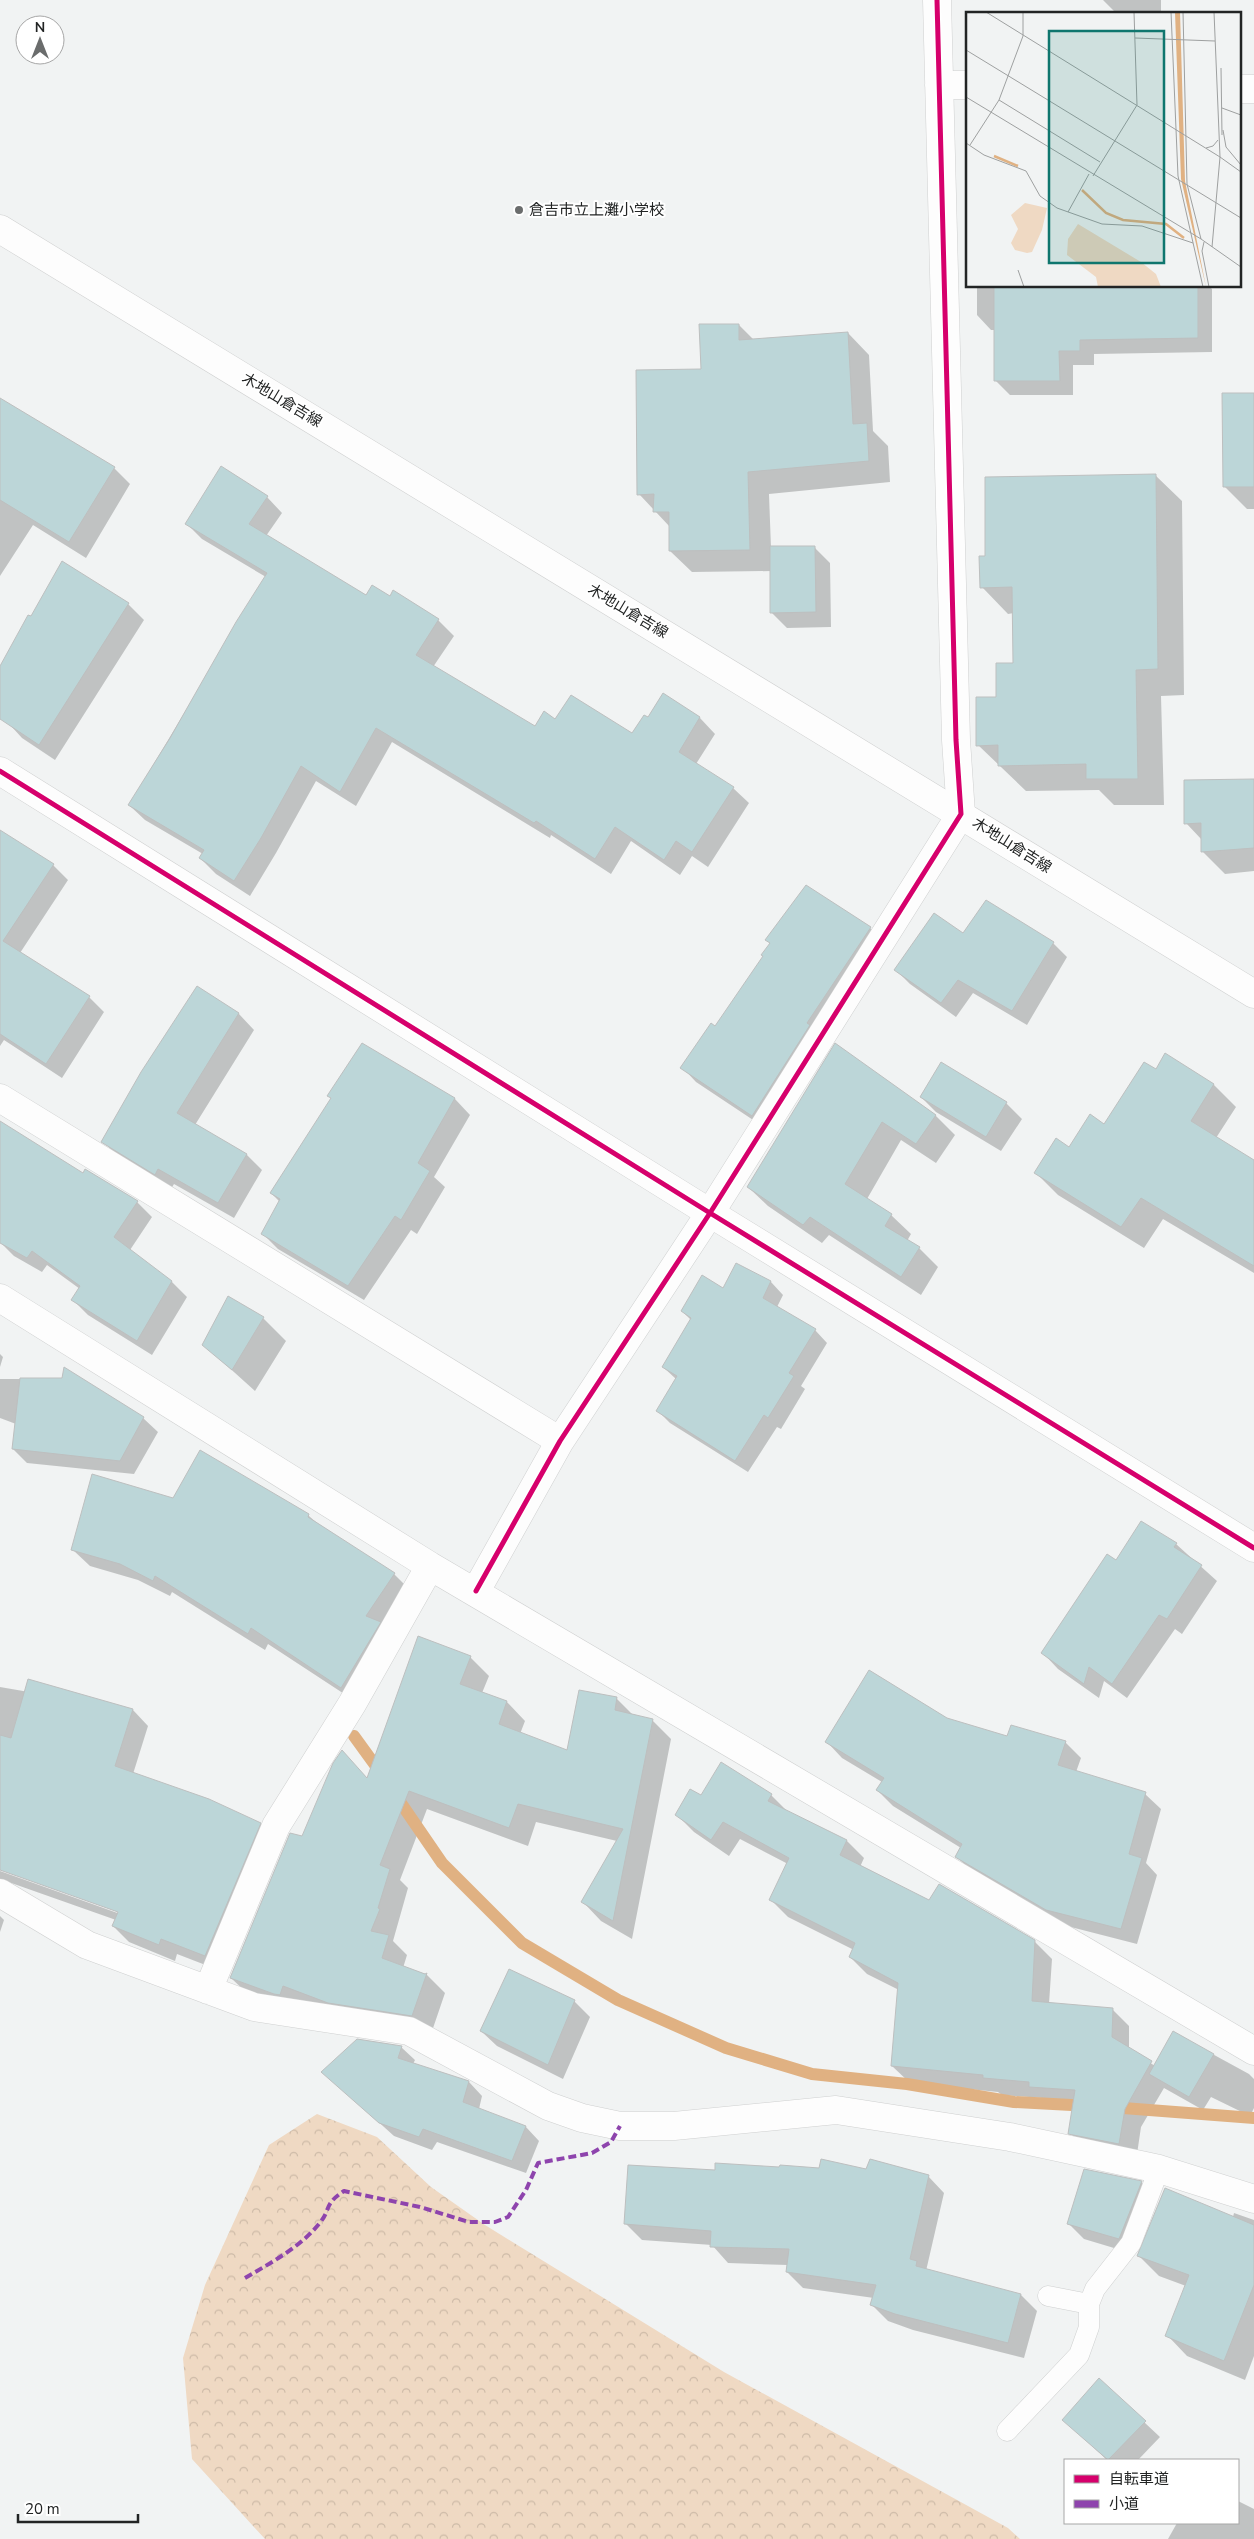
<svg xmlns="http://www.w3.org/2000/svg" width="1254" height="2539" viewBox="0 0 1254 2539" font-family="'Nunito Sans','Noto Sans JP',sans-serif">
  <defs>
    <pattern id="forest-crowns" width="20" height="18" patternUnits="userSpaceOnUse" patternTransform="scale(1.25)"><rect width="20" height="18" fill="#efd9c3"/><path d="M2 6a3 3 0 1 1 6 0M12 15a3 3 0 1 1 6 0" fill="none" stroke="#cdbaa7"/></pattern>
  </defs>
  <rect width="100%" height="100%" fill="#f1f3f3"/>
  <path fill="url(#forest-crowns)" d="M 317,2114 L 377,2137 L 431,2187 L 485,2225 L 724,2372 L 1008,2528 L 1020,2539 L 265,2539 L 192,2459 L 183,2358 L 205,2285 L 269,2145 Z"/>
  <path fill="#0003" d="M 1103,0 L 1161,0 L 1161,14 L 1117,14 Z
    M 977,286 L 1209,286 L 1212,289 L 1212,352 L 1094,354 L 1094,365 L 1073,365 L 1073,395 L 1010,395 L 995,380 L 995,330 L 991,330 L 977,315 Z
    M 739,325 L 754,340 L 848,333 L 869,355 L 873,431 L 888,446 L 890,482 L 769,494 L 771,548 L 815,548 L 830,563 L 831,627 L 787,628 L 772,613 L 772,571 L 692,572 L 670,551 L 670,527 L 639,494 L 702,370 Z
    M 1254,394 L 1254,509 L 1247,509 L 1224,486 Z
    M 0,400 L 114,468 L 130,484 L 86,558 L 33,525 L 0,576 Z
    M 1155,475 L 1182,501 L 1184,695 L 1161,696 L 1164,805 L 1114,805 L 1099,790 L 1026,791 L 978,745 L 1014,664 L 1014,613 L 1008,614 L 982,587 L 986,558 Z
    M 267,497 L 282,513 L 266,536 L 367,596 L 390,598 L 438,620 L 454,636 L 433,667 L 535,727 L 555,721 L 632,735 L 648,719 L 663,695 L 700,718 L 715,734 L 696,764 L 733,788 L 749,803 L 708,867 L 692,856 L 680,875 L 631,841 L 611,874 L 551,835 L 550,838 L 392,742 L 356,806 L 316,781 L 276,853 L 250,896 L 216,874 L 200,858 L 203,854 L 145,820 L 129,805 L 266,577 L 202,539 L 187,524 Z
    M 128,604 L 144,620 L 55,760 L 22,738 L 0,714 L 0,669 Z
    M 1254,780 L 1254,871 L 1225,874 L 1202,851 L 1202,840 L 1186,823 Z
    M 0,831 L 53,865 L 68,880 L 20,953 L 89,997 L 104,1012 L 62,1078 L 4,1040 L 0,1046 Z
    M 870,928 L 885,942 L 768,1130 L 696,1082 L 682,1067 Z
    M 964,935 L 1053,943 L 1067,957 L 1027,1025 L 973,993 L 956,1017 L 910,984 L 896,970 Z
    M 197,988 L 239,1014 L 254,1030 L 195,1125 L 247,1155 L 262,1170 L 234,1218 L 174,1184 L 171,1189 L 118,1157 L 103,1141 Z
    M 362,1045 L 455,1099 L 470,1115 L 434,1177 L 445,1187 L 417,1234 L 411,1230 L 364,1300 L 278,1249 L 263,1234 L 280,1202 L 271,1193 L 332,1098 Z
    M 836,1045 L 936,1116 L 955,1135 L 936,1163 L 901,1140 L 867,1199 L 891,1215 L 911,1234 L 907,1241 L 919,1248 L 938,1267 L 921,1295 L 829,1235 L 822,1243 L 768,1206 L 748,1187 Z
    M 1166,1055 L 1214,1085 L 1236,1107 L 1216,1138 L 1254,1161 L 1254,1273 L 1163,1219 L 1144,1248 L 1058,1195 L 1036,1173 L 1104,1125 L 1156,1071 Z
    M 941,1064 L 1006,1103 L 1022,1119 L 1001,1151 L 936,1112 L 921,1097 Z
    M 0,1127 L 83,1175 L 137,1202 L 152,1217 L 130,1250 L 172,1282 L 187,1297 L 152,1355 L 88,1315 L 73,1300 L 80,1289 L 47,1265 L 42,1272 L 14,1256 L 0,1242 Z
    M 737,1265 L 771,1282 L 783,1295 L 777,1307 L 815,1330 L 827,1343 L 801,1386 L 805,1389 L 781,1429 L 777,1427 L 748,1472 L 670,1423 L 658,1411 L 676,1379 L 663,1367 L 691,1320 L 682,1311 L 724,1290 Z
    M 229,1297 L 263,1318 L 286,1341 L 255,1391 L 204,1345 Z
    M 0,1354 L 3,1357 L 0,1367 Z
    M 0,1379 L 63,1379 L 143,1418 L 158,1432 L 134,1474 L 27,1463 L 13,1449 L 16,1424 L 0,1418 Z
    M 200,1452 L 309,1516 L 318,1524 L 394,1574 L 411,1591 L 358,1703 L 268,1644 L 265,1650 L 172,1592 L 170,1596 L 138,1580 L 90,1566 L 73,1550 L 173,1499 Z
    M 1176,1544 L 1217,1581 L 1182,1634 L 1175,1629 L 1127,1698 L 1104,1681 L 1099,1698 L 1058,1669 L 1043,1653 L 1116,1562 Z
    M 470,1657 L 489,1676 L 482,1693 L 507,1702 L 525,1721 L 520,1734 L 568,1751 L 616,1698 L 634,1716 L 652,1720 L 671,1739 L 632,1939 L 601,1921 L 583,1902 L 617,1841 L 536,1822 L 528,1846 L 427,1809 L 400,1880 L 408,1888 L 393,1941 L 407,1955 L 403,1968 L 426,1974 L 445,1993 L 431,2034 L 250,1996 L 231,1978 L 302,1838 L 368,1779 Z
    M 0,1687 L 133,1710 L 148,1726 L 133,1774 L 260,1824 L 276,1840 L 221,1971 L 177,1954 L 175,1961 L 129,1942 L 113,1926 L 116,1920 L 0,1879 L 0,1871 L 123,1915 L 124,1913 L 0,1869 Z
    M 946,1719 L 1008,1738 L 1065,1742 L 1081,1758 L 1076,1772 L 1145,1794 L 1161,1809 L 1146,1863 L 1157,1875 L 1137,1944 L 1063,1925 L 972,1872 L 956,1856 L 961,1848 L 893,1806 L 877,1790 L 882,1782 L 842,1758 L 827,1742 Z
    M 771,1795 L 788,1812 L 847,1841 L 864,1858 L 860,1867 L 930,1901 L 1034,1941 L 1052,1959 L 1049,2004 L 1112,2009 L 1129,2026 L 1129,2049 L 1155,2066 L 1174,2033 L 1249,2074 L 1254,2079 L 1254,2108 L 1250,2116 L 1211,2097 L 1203,2110 L 1164,2088 L 1141,2127 L 1136,2161 L 1087,2150 L 1070,2133 L 1074,2105 L 1048,2104 L 1042,2098 L 1002,2095 L 998,2092 L 910,2083 L 892,2066 L 899,1990 L 867,1974 L 850,1957 L 854,1950 L 788,1917 L 771,1900 L 788,1864 L 740,1839 L 729,1856 L 694,1832 L 677,1815 L 702,1797 Z
    M 0,1916 L 4,1920 L 0,1932 Z
    M 574,2001 L 590,2017 L 563,2079 L 497,2046 L 481,2031 Z
    M 401,2047 L 415,2060 L 413,2064 L 469,2082 L 482,2096 L 479,2109 L 526,2127 L 539,2141 L 526,2173 L 437,2142 L 432,2150 L 394,2136 L 323,2072 Z
    M 867,2171 L 928,2176 L 944,2193 L 926,2271 L 1021,2295 L 1037,2311 L 1024,2358 L 913,2330 L 888,2321 L 872,2305 L 874,2298 L 803,2288 L 787,2272 L 788,2265 L 728,2263 L 712,2245 L 642,2240 L 626,2224 L 716,2172 Z
    M 1141,2182 L 1156,2198 L 1134,2254 L 1084,2239 L 1069,2224 Z
    M 1234,2213 L 1254,2220 L 1254,2356 L 1245,2380 L 1187,2356 L 1167,2335 L 1186,2286 L 1159,2276 L 1139,2256 L 1233,2217 Z
    M 1099,2380 L 1160,2437 L 1138,2460 L 1107,2460 L 1064,2420 Z
    M 1238,2501 L 1254,2509 L 1254,2539 L 1168,2539 L 1177,2523 L 1238,2523 Z"/>
  <g fill="none" stroke-linecap="round" stroke-linejoin="round">
    <path stroke="#e0b182" stroke-width="12" d="M 354,1736 L 383,1776
      M 394,1793 L 442,1863 L 522,1943 L 618,2000 L 726,2048 L 812,2074 L 907,2084 L 1014,2102 L 1090,2106
      M 1110,2107 L 1254,2118"/>
  </g>
  <path fill="#bcd6d8" stroke="#bdbfbf" d="M 994,286 L 1198,286 L 1198,338 L 1080,340 L 1080,351 L 1059,351 L 1060,381 L 994,381 Z
    M 699,324 L 739,324 L 739,340 L 848,332 L 853,424 L 867,423 L 869,461 L 748,472 L 750,550 L 669,551 L 669,512 L 653,512 L 654,494 L 637,495 L 636,370 L 701,369 Z
    M 1222,393 L 1254,393 L 1254,487 L 1223,487 Z
    M 0,398 L 115,467 L 69,542 L 0,500 Z
    M 221,466 L 268,496 L 249,524 L 366,595 L 372,585 L 390,596 L 393,590 L 439,619 L 416,655 L 535,726 L 544,711 L 555,719 L 571,695 L 632,733 L 644,715 L 648,717 L 663,693 L 700,717 L 679,752 L 734,787 L 692,852 L 676,841 L 664,860 L 615,827 L 595,859 L 536,821 L 534,823 L 376,728 L 340,792 L 301,766 L 261,838 L 234,881 L 199,858 L 204,850 L 128,805 L 170,738 L 236,622 L 267,573 L 185,524 Z
    M 1156,474 L 1158,669 L 1136,670 L 1138,779 L 1086,779 L 1086,764 L 998,766 L 998,745 L 976,746 L 976,697 L 996,697 L 996,663 L 1013,663 L 1012,587 L 980,588 L 979,556 L 985,556 L 985,477 Z
    M 770,546 L 815,546 L 816,612 L 770,613 Z
    M 62,561 L 129,603 L 39,745 L 0,719 L 0,666 L 28,615 L 31,616 Z
    M 1254,779 L 1254,848 L 1201,852 L 1201,823 L 1184,824 L 1184,780 Z
    M 0,830 L 54,864 L 3,941 L 90,996 L 46,1064 L 0,1034 Z
    M 806,885 L 871,927 L 807,1023 L 810,1025 L 752,1116 L 680,1068 L 711,1023 L 715,1026 L 763,956 L 761,955 L 770,943 L 765,940 Z
    M 986,900 L 1054,942 L 1012,1011 L 958,980 L 941,1003 L 894,970 L 934,913 L 963,933 Z
    M 197,986 L 239,1013 L 177,1113 L 247,1154 L 218,1203 L 158,1169 L 155,1175 L 101,1142 L 141,1072 Z
    M 362,1043 L 455,1098 L 418,1163 L 430,1171 L 401,1220 L 395,1216 L 348,1286 L 261,1234 L 280,1199 L 270,1193 L 331,1098 L 327,1096 Z
    M 835,1043 L 936,1115 L 916,1144 L 882,1122 L 845,1184 L 892,1214 L 885,1226 L 920,1247 L 901,1277 L 810,1217 L 803,1225 L 747,1187 Z
    M 1165,1053 L 1214,1084 L 1191,1121 L 1254,1160 L 1254,1266 L 1141,1198 L 1121,1227 L 1034,1173 L 1056,1138 L 1069,1147 L 1090,1114 L 1104,1124 L 1144,1062 L 1156,1069 Z
    M 941,1062 L 1007,1102 L 986,1137 L 920,1097 Z
    M 0,1121 L 83,1173 L 85,1169 L 138,1201 L 114,1237 L 172,1281 L 137,1341 L 71,1300 L 80,1286 L 32,1251 L 27,1258 L 0,1243 Z
    M 736,1263 L 771,1281 L 763,1298 L 816,1329 L 789,1373 L 794,1376 L 768,1418 L 764,1415 L 735,1461 L 656,1411 L 677,1376 L 662,1367 L 691,1318 L 681,1311 L 702,1275 L 723,1288 Z
    M 228,1296 L 264,1317 L 232,1370 L 202,1345 Z
    M 64,1367 L 144,1417 L 120,1461 L 12,1449 L 20,1378 L 62,1378 Z
    M 200,1450 L 309,1514 L 308,1517 L 395,1573 L 366,1616 L 381,1622 L 341,1688 L 251,1628 L 248,1634 L 155,1576 L 153,1581 L 120,1564 L 71,1550 L 92,1474 L 173,1498 Z
    M 1141,1521 L 1177,1543 L 1174,1547 L 1202,1565 L 1167,1619 L 1159,1615 L 1112,1684 L 1089,1667 L 1084,1684 L 1041,1653 L 1107,1554 L 1116,1560 Z
    M 418,1636 L 471,1656 L 460,1684 L 507,1701 L 499,1724 L 567,1750 L 579,1690 L 617,1697 L 615,1710 L 653,1719 L 613,1921 L 581,1902 L 623,1829 L 518,1804 L 509,1828 L 409,1791 L 380,1865 L 390,1869 L 378,1908 L 380,1909 L 371,1931 L 389,1935 L 382,1958 L 425,1974 L 427,1973 L 412,2016 L 328,2003 L 283,1986 L 280,1995 L 274,1994 L 230,1978 L 290,1833 L 302,1836 L 333,1763 L 342,1750 L 367,1778 Z
    M 869,1670 L 947,1718 L 1007,1736 L 1011,1725 L 1066,1741 L 1058,1765 L 1146,1792 L 1129,1854 L 1142,1858 L 1121,1929 L 1046,1910 L 955,1857 L 962,1844 L 876,1790 L 884,1778 L 825,1742 Z
    M 28,1679 L 133,1709 L 115,1766 L 209,1799 L 261,1823 L 205,1956 L 161,1939 L 159,1945 L 112,1926 L 118,1912 L 0,1870 L 0,1735 L 11,1738 Z
    M 721,1762 L 772,1794 L 768,1801 L 847,1840 L 840,1855 L 929,1900 L 939,1884 L 1035,1940 L 1032,2001 L 1113,2008 L 1112,2037 L 1152,2061 L 1125,2109 L 1119,2144 L 1068,2134 L 1075,2090 L 1029,2087 L 1029,2082 L 983,2078 L 983,2075 L 891,2066 L 898,1983 L 849,1957 L 855,1943 L 769,1900 L 789,1858 L 723,1822 L 711,1840 L 675,1815 L 690,1789 L 701,1795 Z
    M 509,1969 L 575,2000 L 548,2065 L 480,2031 Z
    M 1173,2031 L 1214,2054 L 1189,2097 L 1149,2074 Z
    M 357,2039 L 402,2046 L 398,2058 L 469,2081 L 463,2102 L 526,2126 L 512,2161 L 423,2129 L 419,2137 L 379,2123 L 321,2072 Z
    M 821,2159 L 866,2169 L 870,2159 L 929,2175 L 910,2259 L 917,2261 L 916,2266 L 1021,2294 L 1008,2343 L 895,2314 L 870,2305 L 876,2285 L 786,2272 L 789,2249 L 710,2247 L 711,2231 L 624,2224 L 628,2165 L 715,2170 L 715,2163 L 779,2167 L 780,2165 L 819,2168 Z
    M 1084,2169 L 1142,2181 L 1119,2239 L 1067,2224 Z
    M 1165,2188 L 1254,2225 L 1254,2285 L 1224,2361 L 1165,2336 L 1189,2275 L 1137,2256 Z
    M 1099,2378 L 1146,2421 L 1108,2460 L 1062,2420 Z"/>
  <g fill="none" stroke-linecap="round" stroke-linejoin="round">
    <defs>
      <path id="lane" d="M 1048,2296 L 1089,2304
        M 1007,2431 L 1079,2355 L 1089,2327 L 1089,2304 L 1095,2289 L 1131,2243 L 1159,2169"/>
      <path id="street" d="M 939,85 L 968,85
        M 1240,89 L 1254,89
        M 0,771 L 710,1213 L 1254,1548
        M 0,1098 L 560,1441
        M 0,1298 L 430,1566 L 1254,2051
        M 476,1591 L 560,1441 L 710,1213 L 961,814 L 956,740 L 937,0
        M 0,1893 L 87,1945 L 254,2007 L 409,2031 L 548,2106 L 582,2118 L 620,2126 L 674,2126 L 836,2110 L 1010,2137 L 1159,2169 L 1254,2199
        M 208,1990 L 276,1826 L 352,1704 L 430,1566"/>
      <path id="secondary" d="M 0,229 L 1254,994"/>
    </defs>
    <use href="#lane" stroke="#cfd0d0" stroke-width="21"/>
    <use href="#street" stroke="#cfd0d0" stroke-width="29"/>
    <use href="#secondary" stroke="#cfd0d0" stroke-width="29"/>
    <use href="#lane" stroke="#fdfdfd" stroke-width="20"/>
    <use href="#street" stroke="#fdfdfd" stroke-width="28"/>
    <use href="#secondary" stroke="#fdfdfd" stroke-width="28"/>
    <path stroke="#8e44ad" stroke-width="4" stroke-dasharray="8 4" stroke-linecap="butt" d="M 245,2278 C 272,2262 299,2248 319,2224 C 332,2208 323,2205 344,2191 L 420,2207 L 469,2222 L 495,2222 L 508,2217 L 526,2190 L 538,2163 L 592,2153 L 611,2142 L 620,2126"/>
    <defs>
      <path id="cycleway" d="M 0,771 L 710,1213 L 1254,1548
        M 476,1591 L 560,1441 L 710,1213 L 961,814 L 956,740 L 937,0"/>
    </defs>
    <use href="#cycleway" stroke="#fff" stroke-width="8"/>
    <use href="#cycleway" stroke="#d6006c" stroke-width="5"/>
  </g>
  <circle fill="#6a6c6c" stroke="#fff" stroke-width="2" cx="519" cy="210" r="5"/>
  <g text-anchor="middle" stroke-width="4" stroke-linejoin="round" paint-order="stroke">
    <g font-size="15" fill="#222424" stroke="#fff" text-anchor="start">
      <text x="529" y="215">倉吉市立上灘小学校</text>
    </g>
    <g font-size="15" fill="#222424" stroke="#fff">
      <text transform="translate(282 400) rotate(31)" y="5">木地山倉吉線</text>
      <text transform="translate(628 611) rotate(31)" y="5">木地山倉吉線</text>
      <text transform="translate(1012 845) rotate(32)" y="5">木地山倉吉線</text>
    </g>
  </g>
  <g transform="translate(966 12)">
    <rect width="275" height="275" fill="#f1f3f3"/>
    <path d="M 59,191 L 81,196 L 76,218 L 66,240 L 61,241 L 49,238 L 45,231 L 52,217 L 45,203 ZM 112,212 L 175,250 L 190,262 L 195,275 L 132,275 L 130,265 L 101,243 L 102,227 Z" fill="#efd9c3"/>
    <path d="M 209,0 L 214,0 L 219,169 L 240,275 L 215,167 Z" fill="#e0b182"/>
    <path fill="none" stroke="#e0b182" stroke-width="2.5" d="M 28,144 L 52,154M 116,178 L 140,201 L 157,208 L 200,212 L 218,226"/>
    <path fill="none" stroke="#9ea0a0" stroke-width="1" d="M 20,0 L 254,145M 205,0 L 212,164 L 237,275M 217,0 L 221,172 L 235,227M 248,0 L 254,145 L 275,160M 169,26 L 249,29M 0,38 L 275,206M 255,56 L 256,123M 0,85 L 235,227 L 275,255M 33,88 L 134,150M 256,96 L 275,103M 257,118 L 260,135 L 275,153M 0,131 L 18,143 L 60,159 L 74,184 L 91,196 L 136,212 L 176,214 L 227,231M 4,133 L 33,88 L 57,24 L 57,0M 240,136 L 247,134 L 252,128M 127,164 L 171,93 L 168,0M 102,200 L 123,162M 238,230 L 236,239 L 243,275M 246,235 L 254,145M 52,258 L 58,275"/>
    <path fill="#0f766e" fill-opacity="0.15" stroke="#0f766e" stroke-width="2.5" d="M 83,19 L 198,19 L 198,251 L 83,251 Z"/>
    <rect width="275" height="275" fill="none" stroke="#222424" stroke-width="2.5"/>
  </g>
  <rect x="1064" y="2459" width="175" height="65" fill="#ffffff" stroke="#a7a7a7"/>
  <rect x="1074" y="2475" width="25" height="8" fill="#d6006c" stroke="#a7a7a7"/>
  <text x="1109" y="2484" font-size="15" fill="#222424">自転車道</text>
  <rect x="1074" y="2500" width="25" height="8" fill="#8e44ad" stroke="#a7a7a7"/>
  <text x="1109" y="2509" font-size="15" fill="#222424">小道</text>
  <g transform="translate(40 40)"><circle r="24" fill="#ffffff" stroke="#a7a7a7"/>
  <path d="M0-4L9 19L0 12L-9 19Z" fill="#6a6c6c"/>
  <text y="-8" font-size="14" font-weight="bold" text-anchor="middle" fill="#222424">N</text>
  </g>
  <path d="M18 2514v8h120v-8" fill="none" stroke="#222424" stroke-width="2.5"/>
  <text x="25" y="2514" font-size="15" fill="#222424" stroke="#ffffff" stroke-width="4" paint-order="stroke">20 m</text>
</svg>
